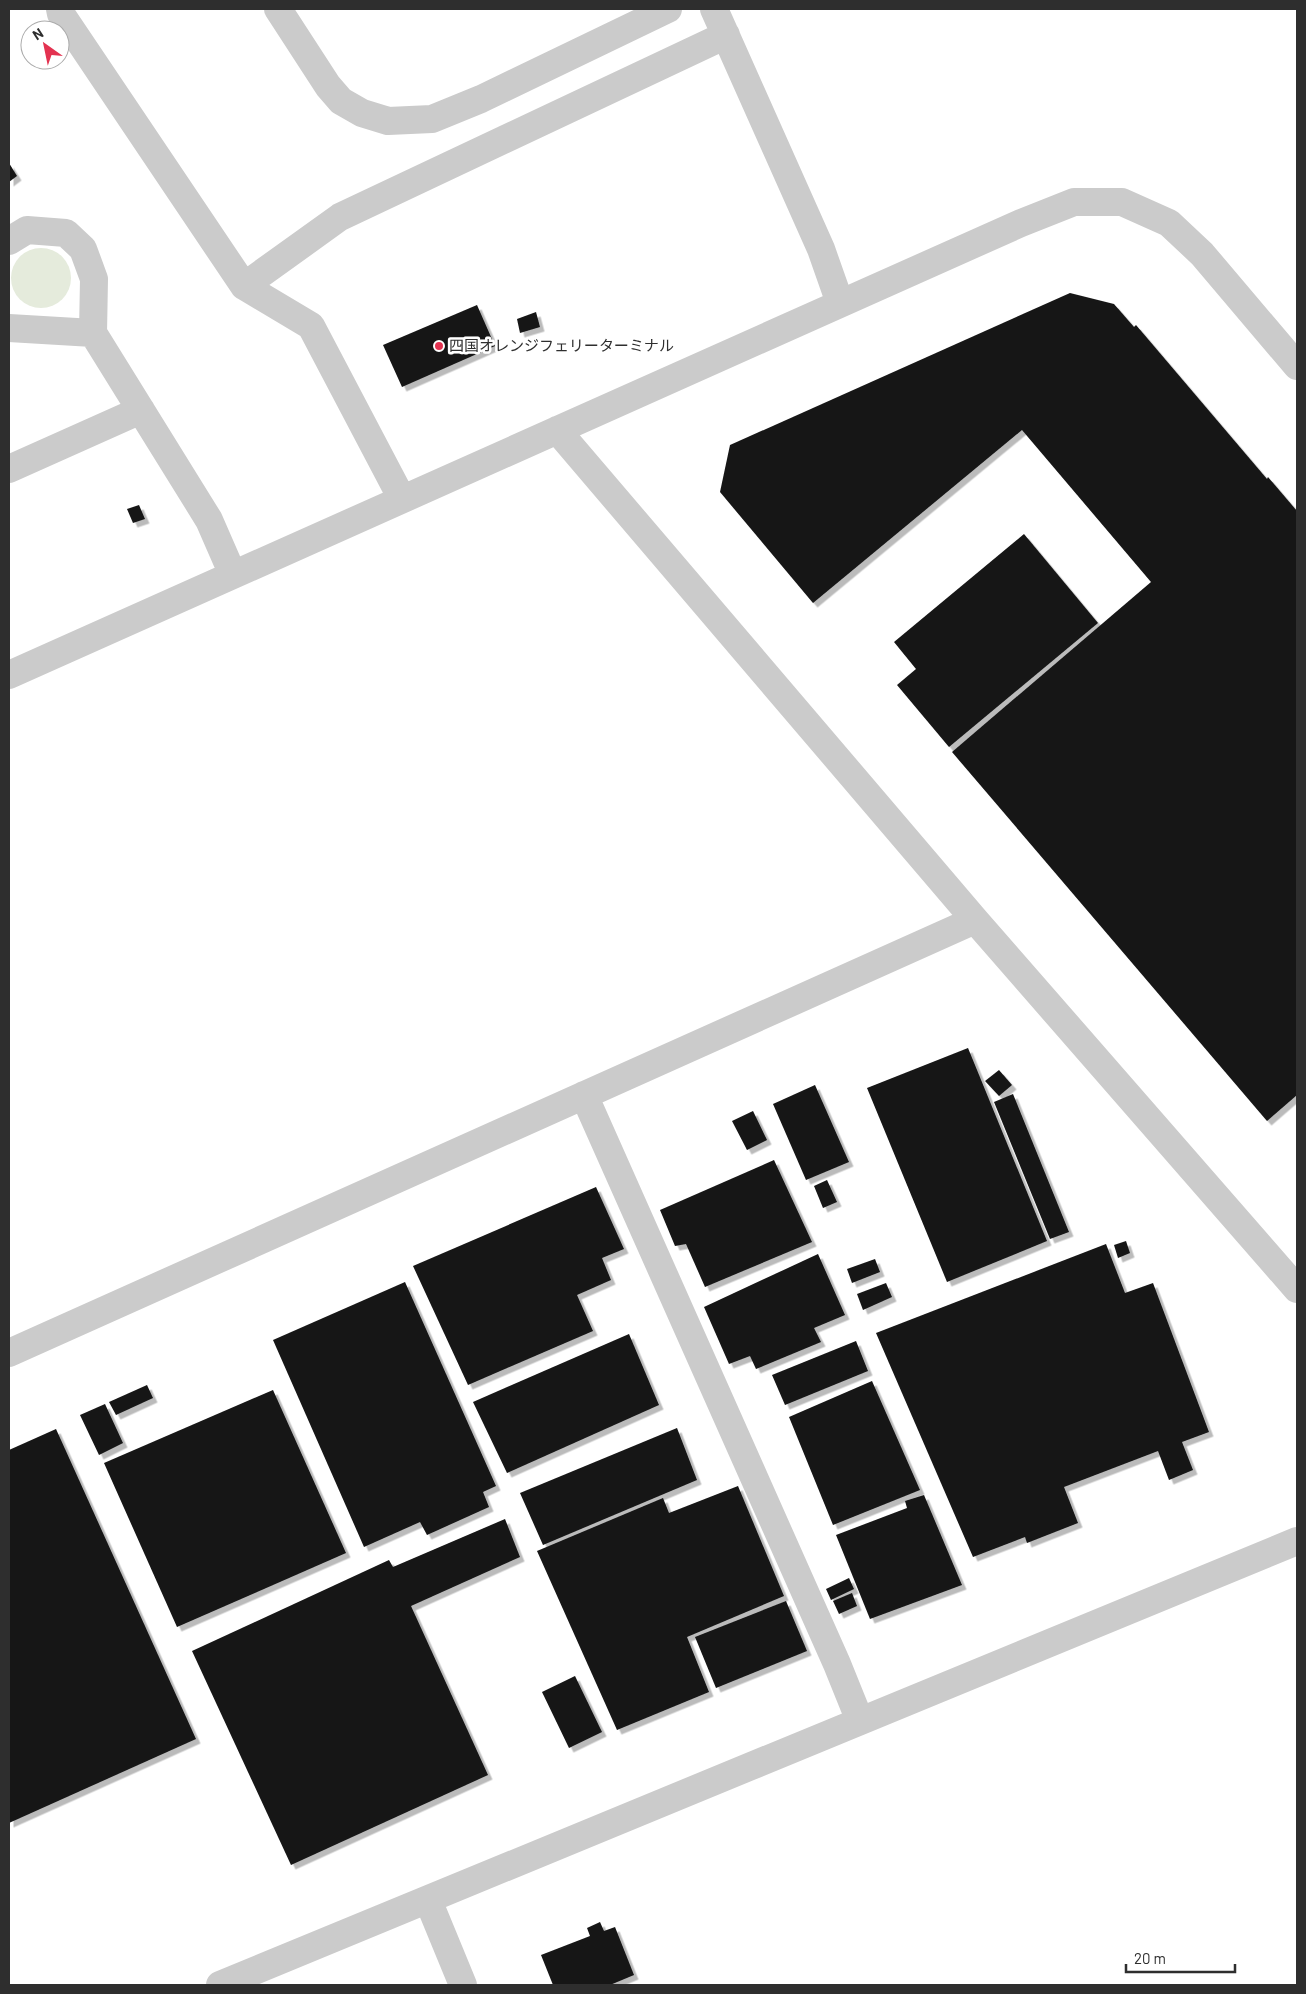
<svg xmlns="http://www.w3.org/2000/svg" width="1306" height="1994" viewBox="0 0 1306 1994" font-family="Barlow,'Noto Sans JP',sans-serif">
  <defs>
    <filter id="shadow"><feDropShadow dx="4.5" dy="4.5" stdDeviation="0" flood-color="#0004"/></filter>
  </defs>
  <rect width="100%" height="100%" fill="#fff"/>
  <path fill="#e5ebdc" d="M11 278a30 30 0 1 1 60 0a30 30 0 1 1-60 0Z"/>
  <path fill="#151515" filter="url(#shadow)" d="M 9,163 L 17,176 L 9,182 Z
    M 1070,293 L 1114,304 L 1134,327 L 1136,325 L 1267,479 L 1268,477 L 1297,511 L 1297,1095 L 1267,1121 L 952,752 L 1151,582 L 1022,430 L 813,603 L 720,492 L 730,445 Z
    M 477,305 L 495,346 L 402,387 L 383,345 Z
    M 536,312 L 540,327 L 520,333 L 517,319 Z
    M 139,505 L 145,519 L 133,523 L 127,509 Z
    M 1024,534 L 1098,623 L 949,747 L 897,685 L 916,669 L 894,642 Z
    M 968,1048 L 1047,1241 L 947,1282 L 867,1088 Z
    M 999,1070 L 1012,1085 L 999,1096 L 985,1081 Z
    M 815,1085 L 849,1162 L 806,1180 L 773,1104 Z
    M 1013,1094 L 1069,1232 L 1050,1239 L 994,1102 Z
    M 753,1111 L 767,1140 L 747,1150 L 732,1121 Z
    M 774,1160 L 812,1242 L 705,1287 L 686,1244 L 675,1246 L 660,1210 Z
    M 827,1180 L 837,1202 L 823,1208 L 814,1186 Z
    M 596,1187 L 624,1249 L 602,1258 L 611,1280 L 577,1295 L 593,1331 L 468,1385 L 413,1266 Z
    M 1126,1241 L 1130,1253 L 1118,1258 L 1114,1245 Z
    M 1106,1244 L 1125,1293 L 1153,1283 L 1209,1432 L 1182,1442 L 1193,1470 L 1169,1480 L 1158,1451 L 1064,1487 L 1078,1523 L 1027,1543 L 1025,1537 L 973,1557 L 876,1333 Z
    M 818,1254 L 845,1315 L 814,1328 L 821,1342 L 756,1369 L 750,1356 L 729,1364 L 704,1307 Z
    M 875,1259 L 880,1272 L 852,1283 L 847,1269 Z
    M 405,1282 L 496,1486 L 483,1492 L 489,1507 L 427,1535 L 420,1522 L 364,1547 L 273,1340 Z
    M 886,1283 L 892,1297 L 863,1310 L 857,1294 Z
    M 629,1334 L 659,1405 L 507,1473 L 473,1402 Z
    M 856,1341 L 868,1371 L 785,1405 L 772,1375 Z
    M 872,1381 L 920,1490 L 833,1525 L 789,1417 Z
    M 147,1385 L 153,1398 L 116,1415 L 109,1402 Z
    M 273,1390 L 346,1553 L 177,1627 L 104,1463 Z
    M 105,1404 L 123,1443 L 99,1455 L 80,1415 Z
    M 677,1428 L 697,1480 L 543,1545 L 520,1493 Z
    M 56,1429 L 196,1739 L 9,1823 L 9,1450 Z
    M 738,1486 L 784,1596 L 687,1637 L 709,1692 L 617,1730 L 537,1551 L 663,1498 L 669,1513 Z
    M 924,1495 L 962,1585 L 870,1619 L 836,1535 L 907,1508 L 905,1501 Z
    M 505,1519 L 520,1557 L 411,1606 L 488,1775 L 291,1865 L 192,1651 L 389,1560 L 393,1567 Z
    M 849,1578 L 854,1589 L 831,1600 L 826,1589 Z
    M 852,1593 L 857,1606 L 839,1614 L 833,1601 Z
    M 786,1601 L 807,1651 L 716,1688 L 695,1637 Z
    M 575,1676 L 602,1732 L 569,1748 L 542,1692 Z
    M 600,1922 L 604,1931 L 615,1927 L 634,1975 L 610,1985 L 553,1985 L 541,1955 L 590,1936 L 587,1928 Z"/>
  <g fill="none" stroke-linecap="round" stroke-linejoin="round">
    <path stroke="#cbcbcb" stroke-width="28" d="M 60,9 L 61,14 L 244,286 L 311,326 L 402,499
      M 278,9 L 328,86 L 341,101 L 362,113 L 388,121 L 432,119 L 481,99 L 668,9
      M 714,9 L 821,249 L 840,303
      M 9,241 L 27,230 L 66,233 L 83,249 L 94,279 L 93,333
      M 244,286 L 340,217 L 726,35
      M 9,328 L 93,333 L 209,520 L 233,575
      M 557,430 L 975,920 L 1297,1289
      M 9,469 L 141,410
      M 9,675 L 1021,223 L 1074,202 L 1122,202 L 1169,223 L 1202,254 L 1297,366
      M 584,1095 L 837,1664 L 860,1721
      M 9,1353 L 975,920
      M 428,1900 L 463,1985
      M 220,1985 L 1297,1541"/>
  </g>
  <circle fill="#e33250" stroke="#fff" stroke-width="2" cx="439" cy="346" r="5"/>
  <g text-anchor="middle" stroke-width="5" stroke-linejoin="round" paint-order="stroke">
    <g font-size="15" fill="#2e2e2e" stroke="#fff" text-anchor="start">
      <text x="449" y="351">四国オレンジフェリーターミナル</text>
    </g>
  </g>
  <rect width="1306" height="1994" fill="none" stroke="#2e2e2e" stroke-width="20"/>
  <g transform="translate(45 45) rotate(327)"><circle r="24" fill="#ffffff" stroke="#ababab"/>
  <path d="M0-4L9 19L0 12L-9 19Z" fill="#e33250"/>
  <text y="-8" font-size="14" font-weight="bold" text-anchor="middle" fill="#2e2e2e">N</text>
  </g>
  <path d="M1126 1964v8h109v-8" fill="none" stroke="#2e2e2e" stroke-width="2.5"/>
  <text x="1134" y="1964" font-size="15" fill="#2e2e2e" stroke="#ffffff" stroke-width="4" paint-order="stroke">20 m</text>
</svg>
